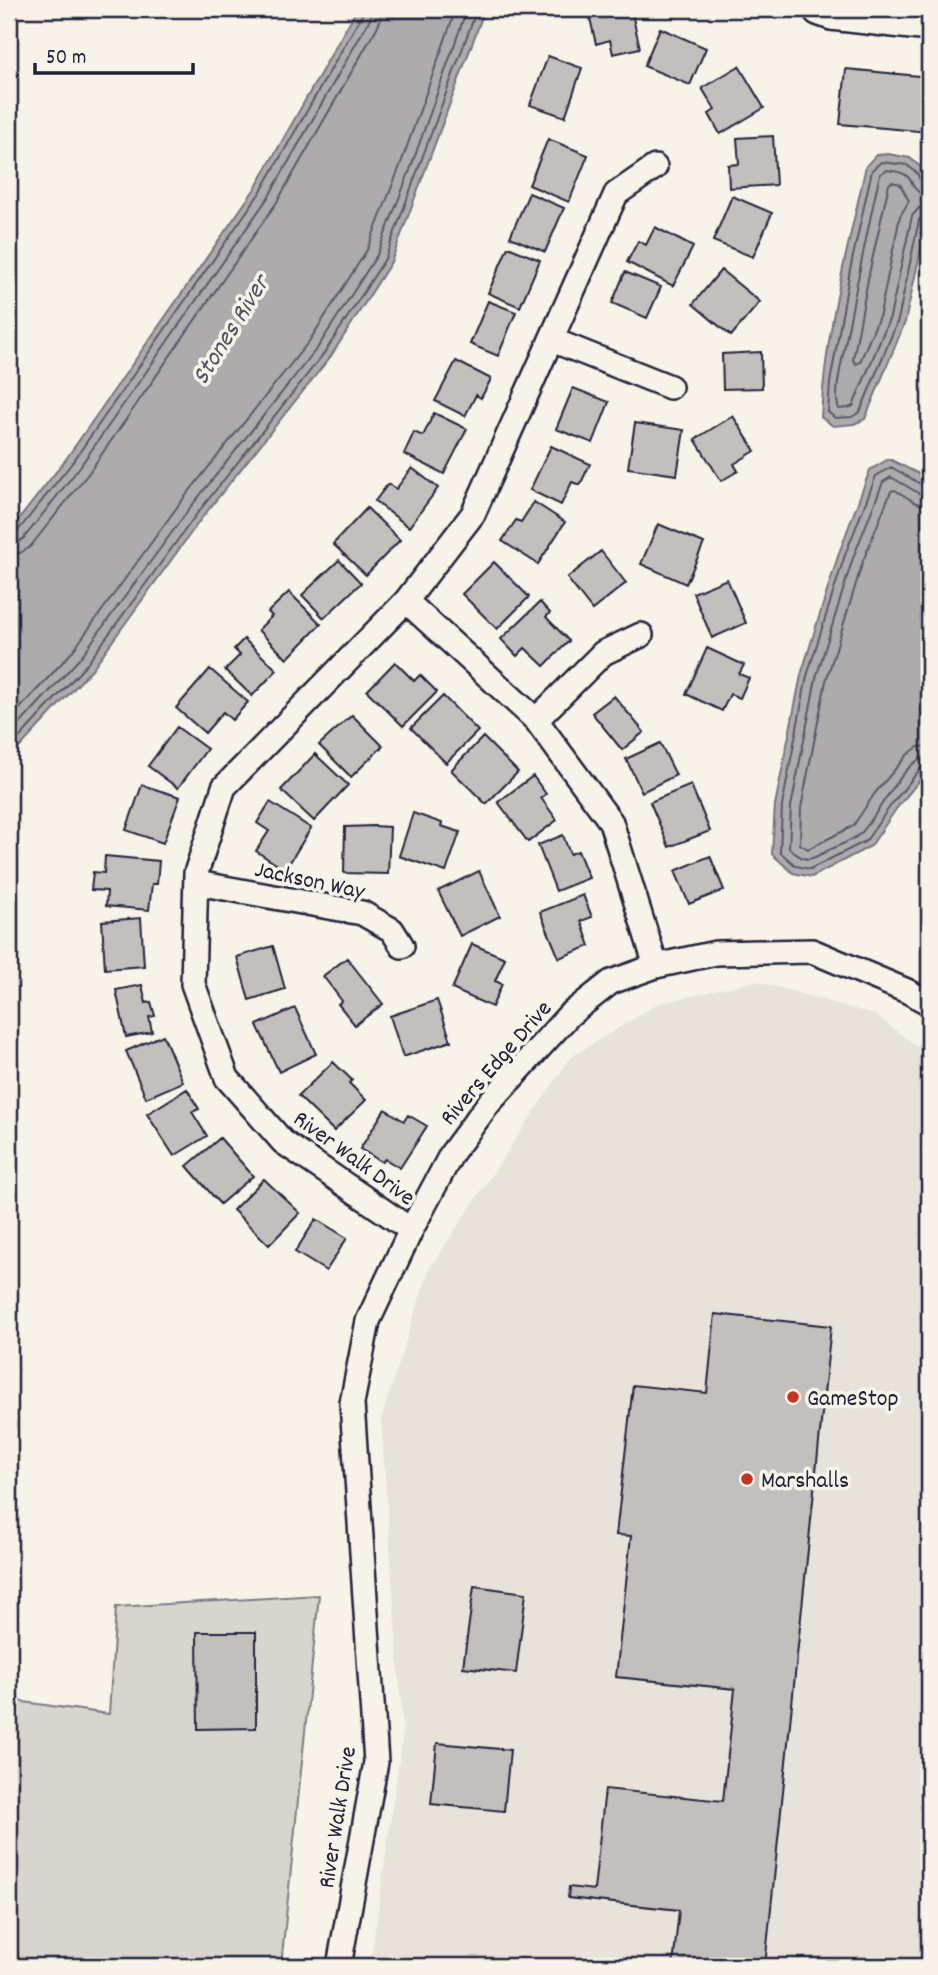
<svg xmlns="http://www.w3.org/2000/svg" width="938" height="1975" viewBox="0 0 938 1975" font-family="Dekko,sans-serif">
  <rect width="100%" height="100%" fill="#f7f3e8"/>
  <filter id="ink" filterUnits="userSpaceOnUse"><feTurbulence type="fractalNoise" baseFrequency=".0143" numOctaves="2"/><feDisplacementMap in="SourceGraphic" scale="14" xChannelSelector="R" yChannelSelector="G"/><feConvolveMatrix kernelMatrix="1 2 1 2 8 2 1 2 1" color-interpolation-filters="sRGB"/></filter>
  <g filter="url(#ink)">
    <path fill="#e7e3db" d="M 756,981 L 876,1015 L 929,1056 L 929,1966 L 370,1966 L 403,1732 L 381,1419 L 429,1269 L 570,1058 L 657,1004 Z"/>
    <path fill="#d8d5cf" stroke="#7d7c85" stroke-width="2" d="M 319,1595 L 281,1966 L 9,1966 L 9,1700 L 109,1714 L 116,1607 Z"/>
    <path fill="#aeabad" stroke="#76747f" stroke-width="2" d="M 357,9 L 485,9 L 391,262 L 331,356 L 201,519 L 92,669 L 9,759 L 9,532 L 66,459 L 256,187 Z
      M 888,154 L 910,158 L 923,169 L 929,191 L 925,231 L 905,322 L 865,419 L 854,424 L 833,426 L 821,417 C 825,332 848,248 866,166 L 876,155 Z
      M 889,459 L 925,477 L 929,484 L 929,769 L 896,809 L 871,846 L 812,877 L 793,873 L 772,854 L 775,805 L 801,675 L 839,553 L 870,470 Z"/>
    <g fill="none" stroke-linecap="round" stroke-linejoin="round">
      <path stroke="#5a5969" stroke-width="2" d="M 892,182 L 900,184 L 909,201 L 900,216 L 880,314 L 860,362 L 856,364 L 853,360 L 869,274 L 889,184 Z
        M 929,186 L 922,184 L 917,173 L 907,165 L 881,162 L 872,170 L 850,270 L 830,383 L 828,412 L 835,418 L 852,417 L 860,412 L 898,320 L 919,220 L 923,216 L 929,215
        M 929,195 C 909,193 916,180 904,174 C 899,171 892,171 887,170 L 880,174 C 867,231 856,288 845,345 C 842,362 833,394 839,409 L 849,408 L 853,406 L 890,317 L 912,216 L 919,208 L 929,206
        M 929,486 L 924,486 L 891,467 L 876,476 L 845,555 L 807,676 L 782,806 L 780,852 L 796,866 L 810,869 L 866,841 L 891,805 L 921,768 L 929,765
        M 929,495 L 920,494 L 891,477 L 883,482 L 853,558 L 816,678 L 791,807 L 789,848 C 805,863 808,861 827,851 C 837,846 853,841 861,833 C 878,816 904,758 929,756
        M 929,506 L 916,503 L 895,490 L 891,491 L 863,561 L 826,681 L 801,808 L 800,844 L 808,849 L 853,826 L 875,793 L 907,755 L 918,747 L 929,746
        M 9,535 L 17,532 L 72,463 L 261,191 L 362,15 L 363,9
        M 9,544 L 17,543 L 24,538 L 79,468 L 269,196 L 370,19 L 372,9
        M 9,555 L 20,553 L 30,547 L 88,474 L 277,202 L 379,24 L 382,9
        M 9,720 L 72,652 L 180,503 L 310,340 L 367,250 L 400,166 L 456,9
        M 9,736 L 80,658 L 189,509 L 318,347 L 377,255 L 410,170 L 467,9
        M 9,749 L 87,664 L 196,515 L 325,352 L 385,259 L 477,9"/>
    </g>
    <path fill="#c2bfbd" stroke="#22223b" stroke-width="2" d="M 611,9 L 631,9 L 640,48 L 613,54 L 610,40 L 596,44 L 589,14 Z
      M 660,28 L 706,48 L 690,85 L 644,66 Z
      M 548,56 L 582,68 L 565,117 L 530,105 Z
      M 739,66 L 764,108 L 720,134 L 709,114 L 715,110 L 702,88 Z
      M 846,69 L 929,77 L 929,132 L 840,124 Z
      M 773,136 L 776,185 L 729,188 L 728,165 L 739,164 L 737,138 Z
      M 548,139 L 588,155 L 569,202 L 529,185 Z
      M 529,193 L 564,208 L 545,252 L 510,237 Z
      M 732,196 L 772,213 L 753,257 L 713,241 Z
      M 655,227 L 693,247 L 673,286 L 627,262 L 638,241 L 646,245 Z
      M 508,247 L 540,260 L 520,307 L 488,293 Z
      M 721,270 L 760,302 L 731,336 L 693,304 Z
      M 625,272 L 661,287 L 647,318 L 612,303 Z
      M 488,301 L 516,312 L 498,356 L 470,344 Z
      M 761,352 L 762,388 L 723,389 L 722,354 Z
      M 456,361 L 491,379 L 481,398 L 476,395 L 465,416 L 435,401 Z
      M 573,388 L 609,402 L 593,443 L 556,429 Z
      M 434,413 L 467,429 L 444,474 L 404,454 L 414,432 L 423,436 Z
      M 733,416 L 755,451 L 734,464 L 738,471 L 721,481 L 695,439 Z
      M 635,423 L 684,430 L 677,475 L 628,468 Z
      M 551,446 L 590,464 L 580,485 L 572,482 L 561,505 L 530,490 Z
      M 412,468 L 438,488 L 409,527 L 375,501 L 388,484 L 396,489 Z
      M 534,502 L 565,522 L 538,564 L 502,541 L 516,520 L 521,522 Z
      M 367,508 L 400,540 L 366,575 L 333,544 Z
      M 658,524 L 704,543 L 686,584 L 641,564 Z
      M 601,551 L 626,583 L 592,610 L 567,578 Z
      M 339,560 L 361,583 L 324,618 L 302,595 Z
      M 494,562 L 529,597 L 497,629 L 462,594 Z
      M 727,579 L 746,623 L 712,638 L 693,593 Z
      M 289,592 L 321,624 L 287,659 L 258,630 L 272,616 L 268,612 Z
      M 540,602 L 550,613 L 546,617 L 569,641 L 544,666 L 525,648 L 517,656 L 501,639 Z
      M 244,639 L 277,670 L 252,696 L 225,670 L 240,655 L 234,649 Z
      M 707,648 L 744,665 L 739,674 L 749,678 L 740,698 L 730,694 L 722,711 L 686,694 Z
      M 395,662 L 414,681 L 420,675 L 437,692 L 403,726 L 367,691 Z
      M 210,669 L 248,702 L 232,720 L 223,712 L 205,733 L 176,708 Z
      M 443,696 L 478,731 L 446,763 L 411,728 Z
      M 614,696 L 644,732 L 622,750 L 592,713 Z
      M 352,715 L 383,746 L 351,777 L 319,745 Z
      M 177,727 L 207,749 L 178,788 L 148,766 Z
      M 483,737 L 518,772 L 486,804 L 451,770 Z
      M 660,743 L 676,775 L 642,792 L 626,759 Z
      M 315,754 L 348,785 L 314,821 L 281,790 Z
      M 533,776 L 546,794 L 541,798 L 557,820 L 528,842 L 498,802 Z
      M 142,785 L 180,797 L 163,843 L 126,830 Z
      M 691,785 L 710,831 L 669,847 L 650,802 Z
      M 270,802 L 311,828 L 285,870 L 256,851 L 269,831 L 257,823 Z
      M 413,813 L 442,823 L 441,826 L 460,832 L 446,872 L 399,856 Z
      M 373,826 L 390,827 L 388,874 L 344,873 L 345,827 Z
      M 563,835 L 570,854 L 578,851 L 589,878 L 556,891 L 538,845 Z
      M 105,856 L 159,861 L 157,884 L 152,884 L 149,910 L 106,906 L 107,891 L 91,890 L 93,872 L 104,873 Z
      M 710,856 L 724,890 L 689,904 L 675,871 Z
      M 479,871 L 500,916 L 460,936 L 438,891 Z
      M 583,895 L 592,917 L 581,921 L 590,946 L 559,958 L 540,912 Z
      M 141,918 L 144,966 L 105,969 L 102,921 Z
      M 472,944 L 505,958 L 495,981 L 502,984 L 492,1007 L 452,989 Z
      M 273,946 L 285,989 L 249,1000 L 237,957 Z
      M 347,958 L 383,1004 L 355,1025 L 338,1004 L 342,1001 L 323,976 Z
      M 142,985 L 146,1003 L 151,1002 L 155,1016 L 149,1017 L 152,1032 L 126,1037 L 116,990 Z
      M 437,1000 L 451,1041 L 403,1057 L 390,1016 Z
      M 295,1008 L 316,1054 L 279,1072 L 257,1025 Z
      M 163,1035 L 183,1082 L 146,1098 L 126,1051 Z
      M 333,1062 L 352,1080 L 349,1083 L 366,1100 L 334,1131 L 298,1096 Z
      M 187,1089 L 199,1109 L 192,1112 L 207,1136 L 174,1156 L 147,1114 Z
      M 385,1109 L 404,1121 L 408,1115 L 427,1126 L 400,1168 L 385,1159 L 382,1162 L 360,1149 Z
      M 220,1138 L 253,1176 L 220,1204 L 187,1166 Z
      M 264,1179 L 300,1213 L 269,1245 L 233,1210 Z
      M 316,1219 L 347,1238 L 326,1271 L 295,1252 Z
      M 715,1314 L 831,1326 L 765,1966 L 673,1966 L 679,1910 L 568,1898 L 569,1887 L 594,1890 L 605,1789 L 723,1801 L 735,1689 L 616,1677 L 631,1536 L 616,1535 L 633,1385 L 707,1393 Z
      M 474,1586 L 526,1593 L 516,1673 L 463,1667 Z
      M 197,1632 L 256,1632 L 256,1728 L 198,1729 Z
      M 437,1743 L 510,1750 L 504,1811 L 431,1804 Z"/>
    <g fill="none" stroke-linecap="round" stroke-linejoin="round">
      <defs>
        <path id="minor" d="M 814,9 L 817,13 L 831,18 L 929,29
          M 552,340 L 670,387
          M 406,601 L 536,720 L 611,822 L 656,966
          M 536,720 L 603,653 L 641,635
          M 197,883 L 362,913 L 392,930 L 402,946
          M 411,1230 L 283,1142 L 227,1078 L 193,984 L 196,873 L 224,787 L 406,601 L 473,514 L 616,194 L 655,167
          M 339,1966 L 376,1762 L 352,1403 L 368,1321 L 411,1230 L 452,1153 L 489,1103 L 569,1015 L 611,982 L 656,966 L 716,953 L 812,951 L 907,991 L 929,1003"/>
      </defs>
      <use href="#minor" stroke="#22223b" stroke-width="28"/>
      <use href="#minor" stroke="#f7f3e8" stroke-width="23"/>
    </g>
  </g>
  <g fill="#c8321e" stroke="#f7f3e8" stroke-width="2.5">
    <circle cx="793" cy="1397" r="7"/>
    <circle cx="747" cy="1479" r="7"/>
  </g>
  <g text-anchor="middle" stroke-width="7" stroke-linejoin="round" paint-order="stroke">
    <g font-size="24" fill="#22223b" stroke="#f7f3e8">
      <text transform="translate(310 879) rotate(12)" y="8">Jackson Way</text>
      <text transform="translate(495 1062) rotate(-49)" y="8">Rivers Edge Drive</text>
      <text transform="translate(355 1157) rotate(36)" y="8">River Walk Drive</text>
      <text transform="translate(336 1817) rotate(-81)" y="8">River Walk Drive</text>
    </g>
    <g font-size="24" fill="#22223b" stroke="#f7f3e8" text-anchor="start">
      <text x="807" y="1405">GameStop</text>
      <text x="761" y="1487">Marshalls</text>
    </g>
    <g font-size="26" font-style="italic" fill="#535263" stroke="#f7f3e8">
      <text transform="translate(229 329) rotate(-58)" y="9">Stones River</text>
    </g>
  </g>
  <rect width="938" height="1975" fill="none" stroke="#f7f3e8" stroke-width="35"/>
  <rect x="18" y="18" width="903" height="1940" fill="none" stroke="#22223b" stroke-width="2.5" filter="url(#ink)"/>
  <path d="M35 63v10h158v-10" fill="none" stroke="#22223b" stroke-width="3.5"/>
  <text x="46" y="63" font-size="21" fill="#22223b" stroke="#f7f3e8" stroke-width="5" paint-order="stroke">50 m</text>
</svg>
